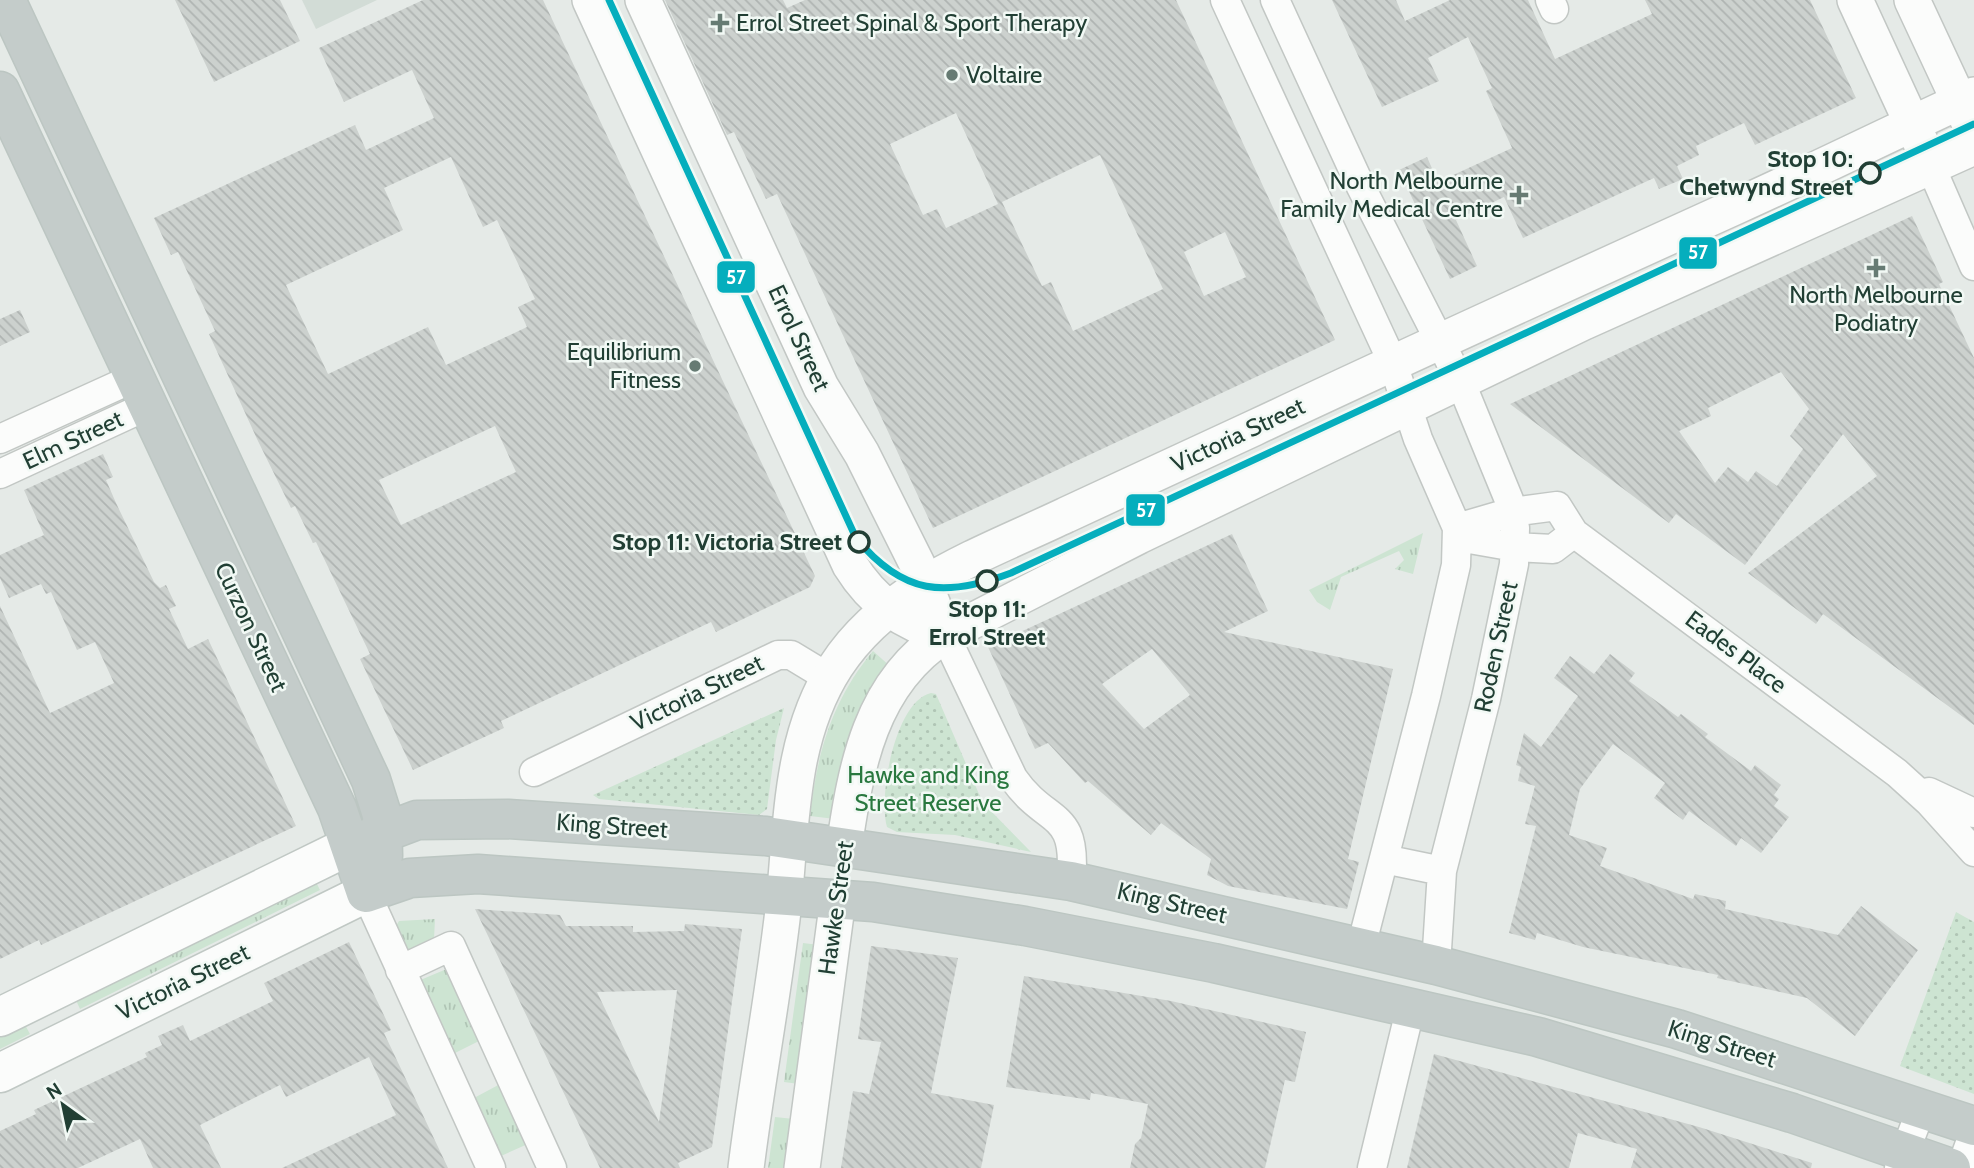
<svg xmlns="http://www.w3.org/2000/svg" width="1974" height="1168" viewBox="0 0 1974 1168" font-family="Cabin,sans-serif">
  <defs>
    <pattern id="grass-tufts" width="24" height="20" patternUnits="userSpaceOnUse" patternTransform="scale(1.75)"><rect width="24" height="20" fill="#cde4d2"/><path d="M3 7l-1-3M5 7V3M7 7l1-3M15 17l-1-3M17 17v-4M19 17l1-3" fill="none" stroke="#b0c5b5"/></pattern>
    <pattern id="park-dots" width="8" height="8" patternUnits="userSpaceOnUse" patternTransform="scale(1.75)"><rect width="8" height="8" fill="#cde4d2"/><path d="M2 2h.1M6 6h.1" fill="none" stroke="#b0c5b5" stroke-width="1.8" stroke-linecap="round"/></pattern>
    <pattern id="building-back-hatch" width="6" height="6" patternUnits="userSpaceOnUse" patternTransform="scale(1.75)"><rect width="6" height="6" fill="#ccd1ce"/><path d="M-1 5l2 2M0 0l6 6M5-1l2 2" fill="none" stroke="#afb4b2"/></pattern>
  </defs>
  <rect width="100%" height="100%" fill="#e5eae7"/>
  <path fill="#d2dcd6" d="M 302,0 L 377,0 L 316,29 Z"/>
  <path fill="url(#grass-tufts)" d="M 1423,533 L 1413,574 L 1395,569 L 1404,560 L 1399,551 L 1341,577 L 1330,610 L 1317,602 L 1309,590 Z
    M 873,651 L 891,667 L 835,819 L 810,816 C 817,753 832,700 873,651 Z
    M 314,878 L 320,890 L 80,1009 L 75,998 Z
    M 435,919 L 434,939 L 407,951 L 396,926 L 399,921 Z
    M 803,943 L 819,945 L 799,1084 L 784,1082 Z
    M 449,968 L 483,1039 L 455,1053 L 418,981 Z
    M 24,1023 L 30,1034 L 0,1049 L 0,1035 Z
    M 502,1083 L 530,1143 L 501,1156 L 474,1098 Z
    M 775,1117 L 794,1119 L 787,1168 L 768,1168 Z"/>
  <path fill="url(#park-dots)" d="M 931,693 L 936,694 L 979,794 L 988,808 L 1031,852 L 955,835 L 897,832 L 887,827 C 878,797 895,701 931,693 Z
    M 784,708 L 776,740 L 767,809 L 759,815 L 599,799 L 593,795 Z
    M 1956,912 L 1974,922 L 1974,1094 L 1900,1066 Z"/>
  <path fill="url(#building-back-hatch)" fill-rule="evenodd" d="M 175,0 L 280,0 L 300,41 L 214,82 Z
    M 423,0 L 543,0 L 815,576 L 810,587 L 716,632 L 711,622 L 501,721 L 504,728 L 413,770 L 360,659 L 370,654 L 316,542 L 313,543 L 295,506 L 291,508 L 257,439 L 209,334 L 215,331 L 178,252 L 171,255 L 154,218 L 355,125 L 366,150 L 434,118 L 412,70 L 344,102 L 319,48 ZM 451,157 L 483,227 L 497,220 L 535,299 L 518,307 L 527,327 L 446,365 L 428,327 L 328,374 L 286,285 L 403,230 L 384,188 ZM 495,426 L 516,472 L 401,525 L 379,480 Z
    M 665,0 L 783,0 L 787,8 L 805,0 L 1176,0 L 1335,340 L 933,528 L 777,194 L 766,199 L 734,132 L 727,135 ZM 956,113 L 998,204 L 946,228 L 937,209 L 923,215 L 890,144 ZM 1100,155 L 1163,289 L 1073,331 L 1051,282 L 1042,286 L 1002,202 ZM 1225,232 L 1246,277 L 1204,296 L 1184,252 Z
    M 1332,0 L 1396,0 L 1405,21 L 1450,0 L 1528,0 L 1555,59 L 1652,14 L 1645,0 L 1810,0 L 1856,98 L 1755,145 L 1744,123 L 1696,146 L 1699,155 L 1677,166 L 1683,179 L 1659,189 L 1654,178 L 1523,238 L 1504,197 L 1456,220 L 1477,266 L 1450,279 L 1399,170 L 1427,157 L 1438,182 L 1512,148 L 1486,91 L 1492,88 L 1468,37 L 1428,58 L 1439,81 L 1382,107 Z
    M 1912,216 L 1943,282 L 1939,284 L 1974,358 L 1974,725 L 1823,614 L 1816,624 L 1748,573 L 1877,476 L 1843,434 L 1745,565 L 1676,514 L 1669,523 L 1510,404 ZM 1781,372 L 1809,409 L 1790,436 L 1803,449 L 1777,486 L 1756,471 L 1748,482 L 1728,467 L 1715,483 L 1679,431 L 1711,416 L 1708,408 Z
    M 20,310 L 30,332 L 0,346 L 0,319 Z
    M 103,454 L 113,477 L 106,480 L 116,503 L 154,582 L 160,588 L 166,585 L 176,606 L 169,609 L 188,649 L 208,639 L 296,826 L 41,945 L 39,940 L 0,959 L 0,606 L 50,713 L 114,683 L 95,642 L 77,650 L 51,592 L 46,594 L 41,584 L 9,598 L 0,578 L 0,555 L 44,535 L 24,490 Z
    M 1232,534 L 1268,611 L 1224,632 L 1393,669 L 1348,859 L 1359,862 L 1347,909 L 1228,886 L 1207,875 L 1211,859 L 1161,823 L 1151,835 L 1088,781 L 1085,783 L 1048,743 L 1035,749 L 988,647 ZM 1152,649 L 1190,695 L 1144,729 L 1102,684 Z
    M 1610,654 L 1635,673 L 1629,681 L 1678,717 L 1681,714 L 1708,734 L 1705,737 L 1751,771 L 1755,765 L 1781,785 L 1774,795 L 1779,799 L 1774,806 L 1789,817 L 1761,853 L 1741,838 L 1736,846 L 1689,811 L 1683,820 L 1654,798 L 1665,783 L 1613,744 L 1580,789 L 1569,835 L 1607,848 L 1600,866 L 1693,899 L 1695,894 L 1726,901 L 1725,909 L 1838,935 L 1861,906 L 1918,950 L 1855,1036 L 1807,998 L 1717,978 L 1718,975 L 1583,947 L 1537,933 L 1535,940 L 1509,933 L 1536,826 L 1525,824 L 1535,786 L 1518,781 L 1521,767 L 1516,765 L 1524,733 L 1541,747 L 1578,696 L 1554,678 L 1570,656 L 1594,674 Z
    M 475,909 L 560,915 L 566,926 L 633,926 L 633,932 L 684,931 L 685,924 L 742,929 L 712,1147 L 678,1163 L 680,1168 L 600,1168 ZM 677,990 L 659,1122 L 597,992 Z
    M 349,942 L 391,1030 L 384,1033 L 448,1168 L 282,1168 L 396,1115 L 369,1057 L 286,1097 L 280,1085 L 200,1125 L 221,1168 L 153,1168 L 140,1139 L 78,1168 L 0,1168 L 0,1131 L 36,1114 L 34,1110 L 147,1057 L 145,1053 L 162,1045 L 158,1036 L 183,1025 L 190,1041 L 273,1001 L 264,983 Z
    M 871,946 L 958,958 L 931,1093 L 994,1105 L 981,1168 L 841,1168 L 853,1091 L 869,1094 L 881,1042 L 858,1039 Z
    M 1024,976 L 1171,1001 L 1306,1032 L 1295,1082 L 1285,1080 L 1265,1168 L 1130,1168 L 1135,1144 L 1141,1138 L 1148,1104 L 1091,1093 L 1090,1100 L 1006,1087 Z
    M 1434,1054 L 1699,1127 L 1812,1163 L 1811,1168 L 1631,1168 L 1637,1149 L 1578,1133 L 1569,1168 L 1407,1168 Z"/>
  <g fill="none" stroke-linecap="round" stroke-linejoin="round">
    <defs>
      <path id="minor" d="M 1225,0 L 1392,361 L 1418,439 L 1457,528 L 1456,565 L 1426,696 L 1361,947
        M 1275,0 L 1361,187 L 1461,383 L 1509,500 L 1515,528 L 1514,564 L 1486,699 L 1442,871 L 1436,965
        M 1550,0 L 1554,9
        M 1931,167 L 1974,266
        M 0,439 L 134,378
        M 0,474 L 147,406
        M 1457,528 L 1512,512 L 1557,506 L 1574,533 L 1897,773 L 1929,802 L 1974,852
        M 1458,537 L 1515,547 L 1553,549 L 1574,533
        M 945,635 L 1013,778 C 1047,827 1078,808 1071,881
        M 534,772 L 778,655 L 791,655 L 829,678
        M 1929,792 L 1974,813
        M 1384,859 L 1442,871
        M 366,893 L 491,1168
        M 400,970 L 451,946 L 552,1168
        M 1372,1168 L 1411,1006
        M 1899,1168 L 1922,1107
        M 1961,1168 L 1974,1132"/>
      <path id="tertiary" d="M 590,0 L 850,565 C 873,602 903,623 945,635
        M 643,0 L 821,387 L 862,454 L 917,564 L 933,605
        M 1855,0 L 1921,143
        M 1912,0 L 1968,120
        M 844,847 C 856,767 870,683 945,635 L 1139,536 L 1584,322 L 1974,147
        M 746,1168 C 756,1087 771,1008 781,927 C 793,838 785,745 836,666 C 888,586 984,554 1066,515 C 1129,486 1192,457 1254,428 C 1415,352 1576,279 1737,206 C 1817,170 1895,131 1974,95
        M 802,1168 L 838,899"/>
      <path id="secondary" d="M 0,1017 L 351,845
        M 0,1073 L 366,893"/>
      <path id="trunk" d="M 6,0 L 371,780 L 382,815 L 383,856
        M 0,91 L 337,808 L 366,893 L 410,878 L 478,874 L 873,902 L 1025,926 L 1214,963 L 1538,1037 L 1792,1113 L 1951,1168
        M 351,845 L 417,820 L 508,819 L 766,836 L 1071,881 L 1436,965 L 1677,1029 L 1974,1126"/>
    </defs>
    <use href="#minor" stroke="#c2c7c4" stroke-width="31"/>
    <use href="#tertiary" stroke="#c2c7c4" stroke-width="38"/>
    <use href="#secondary" stroke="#c0c8c4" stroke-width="41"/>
    <use href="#trunk" stroke="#bcc6c2" stroke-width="41"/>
    <use href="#minor" stroke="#fbfcfb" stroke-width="28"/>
    <use href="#tertiary" stroke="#fbfcfb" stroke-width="35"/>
    <use href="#secondary" stroke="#fbfcfb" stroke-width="38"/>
    <use href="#trunk" stroke="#c4ccca" stroke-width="38"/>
    <defs>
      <path id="tram-1" d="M 609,0 L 856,538 C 903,595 945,598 1011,573 L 1974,124"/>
    </defs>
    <use href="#tram-1" stroke="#f2f9f5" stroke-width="12"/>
    <use href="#tram-1" stroke="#05aebd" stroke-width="7"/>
  </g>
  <g fill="#667b73" stroke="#f2f9f5" stroke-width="2.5">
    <path d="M716.5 12.5h7v7h7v7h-7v7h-7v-7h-7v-7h7z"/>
    <circle cx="952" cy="75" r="7"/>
    <path d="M1515.5 184.5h7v7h7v7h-7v7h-7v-7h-7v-7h7z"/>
    <path d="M1872.5 257.5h7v7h7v7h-7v7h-7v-7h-7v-7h7z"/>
    <circle cx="695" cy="366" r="7"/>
  </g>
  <g fill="#f2f9f5" stroke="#213f34" stroke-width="3.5">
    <circle cx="1870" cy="173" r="10"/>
    <circle cx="859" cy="542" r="10"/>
    <circle cx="987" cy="581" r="10"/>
  </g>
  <g text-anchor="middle" stroke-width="5" stroke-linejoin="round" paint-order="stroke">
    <g font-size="24" fill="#213f34" stroke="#f2f9f5" text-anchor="start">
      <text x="736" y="31">Errol Street Spinal &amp; Sport Therapy</text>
      <text x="966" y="83">Voltaire</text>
      <text x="1503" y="189" text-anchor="end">North Melbourne<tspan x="1503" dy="28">Family Medical Centre</tspan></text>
      <text x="1876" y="303" text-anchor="middle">North Melbourne<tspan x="1876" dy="28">Podiatry</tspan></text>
      <text x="681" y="360" text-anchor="end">Equilibrium<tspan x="681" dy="28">Fitness</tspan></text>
    </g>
    <g font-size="24" font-weight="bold" fill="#213f34" stroke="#f2f9f5" text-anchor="end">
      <text x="1853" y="167">Stop 10:<tspan x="1853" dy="28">Chetwynd Street</tspan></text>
      <text x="842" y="550">Stop 11: Victoria Street</text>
      <text x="987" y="617" text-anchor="middle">Stop 11:<tspan x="987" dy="28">Errol Street</tspan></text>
    </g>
    <g font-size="24" fill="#213f34" stroke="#f2f9f5">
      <text transform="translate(799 338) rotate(65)" y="8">Errol Street</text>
      <text transform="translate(1238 435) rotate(-25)" y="8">Victoria Street</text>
      <text transform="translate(73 440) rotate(-25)" y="8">Elm Street</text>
      <text transform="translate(251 627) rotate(65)" y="8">Curzon Street</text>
      <text transform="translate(1496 647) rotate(-78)" y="8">Roden Street</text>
      <text transform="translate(1736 652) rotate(37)" y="8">Eades Place</text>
      <text transform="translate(697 693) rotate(-26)" y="8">Victoria Street</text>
      <text transform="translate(612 826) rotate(4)" y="8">King Street</text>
      <text transform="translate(1172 903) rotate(13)" y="8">King Street</text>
      <text transform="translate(836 908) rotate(-82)" y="8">Hawke Street</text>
      <text transform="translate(183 982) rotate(-26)" y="8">Victoria Street</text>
      <text transform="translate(1722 1044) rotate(17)" y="8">King Street</text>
    </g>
    <g font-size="24" fill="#29783f" stroke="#f2f9f5">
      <text x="928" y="783">Hawke and King<tspan x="928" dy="28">Street Reserve</tspan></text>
    </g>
  </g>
  <g stroke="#f2f9f5" stroke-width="2.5">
    <rect x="1678" y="236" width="40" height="34" rx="7" fill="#05aebd"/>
    <rect x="716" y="260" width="40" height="34" rx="7" fill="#05aebd"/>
    <rect x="1125" y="493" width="41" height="34" rx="7" fill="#05aebd"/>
  </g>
  <g font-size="19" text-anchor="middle" font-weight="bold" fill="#fff">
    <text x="1698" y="259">57</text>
    <text x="736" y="284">57</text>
    <text x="1146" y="517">57</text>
  </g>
  <g transform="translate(63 1105) rotate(327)" stroke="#f2f9f5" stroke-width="5" paint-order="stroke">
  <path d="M0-5L12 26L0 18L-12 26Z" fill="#213f34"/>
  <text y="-10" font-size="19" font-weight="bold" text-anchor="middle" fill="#213f34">N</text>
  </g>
</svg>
